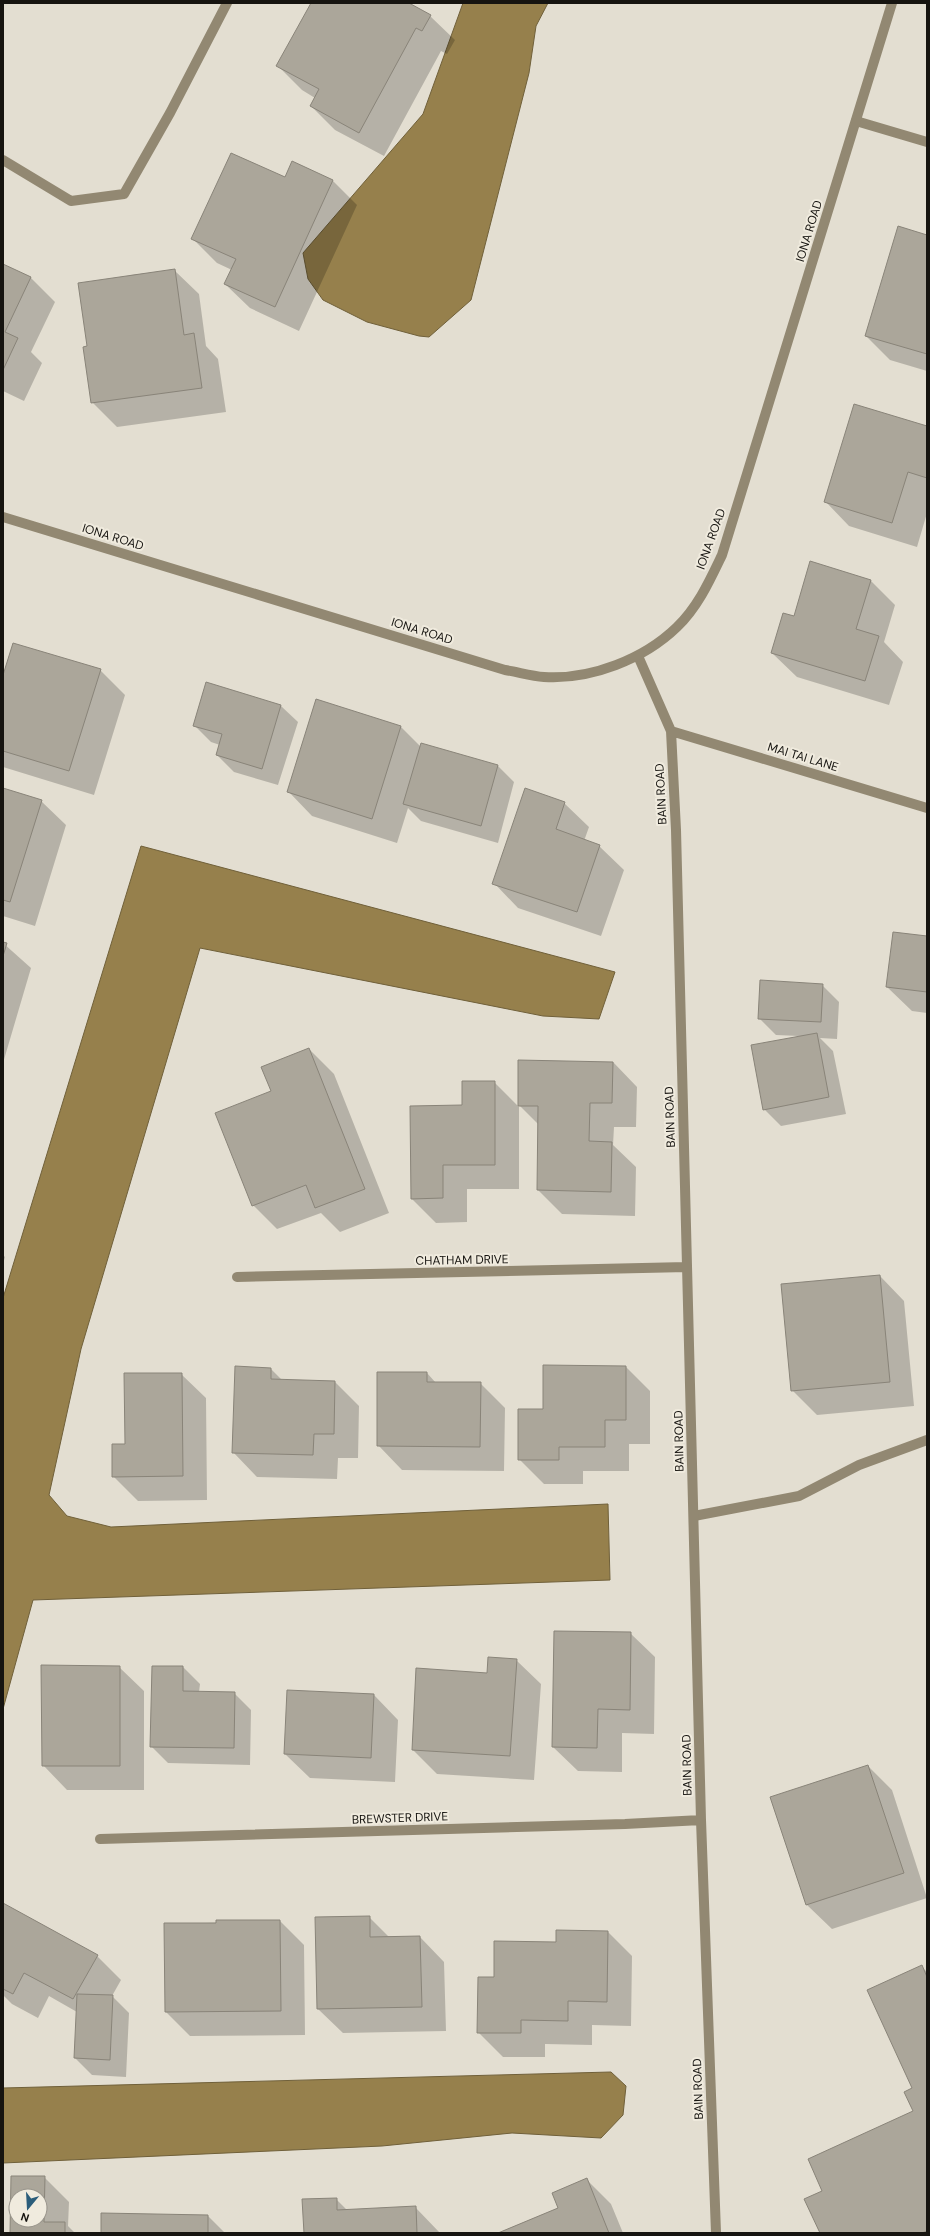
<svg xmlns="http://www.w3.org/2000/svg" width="930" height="2236" viewBox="0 0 930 2236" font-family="'DM Sans',sans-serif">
  <rect width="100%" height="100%" fill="#e3ded1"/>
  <path fill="#96804c" stroke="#70603a" d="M 463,3 L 548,3 L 536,26 L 529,73 L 471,300 L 429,337 L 419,336 L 367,322 L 323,300 L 308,279 L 303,253 L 423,114 Z
    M 141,846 L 615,972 L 599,1019 L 543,1016 L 200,948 L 81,1349 L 49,1495 L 67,1516 L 111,1527 L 608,1504 L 610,1580 L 33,1600 L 3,1709 L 3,1298 Z
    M 611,2072 L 626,2086 L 623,2115 L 601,2138 L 512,2133 L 382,2146 L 3,2163 L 3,2088 Z"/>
  <path fill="#0003" fill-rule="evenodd" d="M 312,3 L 407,3 L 430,16 L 455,40 L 447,54 L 441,51 L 384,156 L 335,130 L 311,106 L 315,98 L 302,90 L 278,66 Z
    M 285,179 L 333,181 L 357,205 L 299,331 L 250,308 L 225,284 L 232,270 L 217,263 L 193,239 Z
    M 927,236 L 927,371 L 890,360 L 866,336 Z
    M 3,265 L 30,277 L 55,302 L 31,352 L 42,363 L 24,401 L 3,391 Z
    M 174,270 L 199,294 L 206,346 L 218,359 L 226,412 L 117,427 L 92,402 L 88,347 L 131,275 Z
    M 927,427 L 927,513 L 917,547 L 849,526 L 825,501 Z
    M 871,581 L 895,605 L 884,642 L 903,662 L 889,705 L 797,677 L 772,653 L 795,617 Z
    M 100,670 L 125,695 L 94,795 L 3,767 L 3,679 Z
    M 316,700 L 401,727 L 421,747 L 498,766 L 514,782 L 498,843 L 421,821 L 408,808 L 397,843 L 312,816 L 288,791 Z
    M 281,706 L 298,722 L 278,785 L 234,772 L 217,755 L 220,745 L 211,742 L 194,725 Z
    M 3,789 L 41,801 L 66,825 L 35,926 L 3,916 Z
    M 564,803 L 589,827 L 584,841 L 599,846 L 624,870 L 601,936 L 518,908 L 494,883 Z
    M 927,937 L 927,1013 L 912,1011 L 887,987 Z
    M 3,943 L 31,968 L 3,1063 Z
    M 822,985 L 839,1002 L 837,1039 L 820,1038 L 833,1051 L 846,1114 L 781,1126 L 764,1109 L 799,1036 L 776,1035 L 759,1018 Z
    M 309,1049 L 334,1074 L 389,1213 L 340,1232 L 321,1213 L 277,1229 L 253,1205 L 272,1092 Z
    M 613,1062 L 637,1087 L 636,1127 L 614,1127 L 613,1145 L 636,1167 L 635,1216 L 562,1214 L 538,1190 L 539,1125 L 519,1105 Z
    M 494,1082 L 519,1107 L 519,1189 L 467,1189 L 467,1222 L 436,1223 L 412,1199 L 463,1106 Z
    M 3,1255 L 5,1257 L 3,1264 Z
    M 880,1276 L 904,1301 L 914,1406 L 817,1415 L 792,1390 Z
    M 626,1367 L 650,1391 L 650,1444 L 629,1444 L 629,1471 L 583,1471 L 583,1484 L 544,1484 L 519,1459 Z
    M 271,1369 L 282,1380 L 335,1382 L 359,1406 L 358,1458 L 338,1458 L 337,1479 L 257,1477 L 233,1452 Z
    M 427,1373 L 436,1383 L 480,1383 L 505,1408 L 504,1471 L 402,1470 L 378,1445 Z
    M 181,1374 L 206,1398 L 207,1500 L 138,1501 L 113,1476 Z
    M 630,1633 L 655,1657 L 654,1734 L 622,1733 L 622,1772 L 578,1771 L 553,1747 Z
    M 516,1660 L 541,1684 L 534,1780 L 437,1774 L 413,1750 Z
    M 119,1667 L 144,1691 L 144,1790 L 67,1790 L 43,1765 Z
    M 183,1667 L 200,1684 L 199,1692 L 234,1693 L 251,1710 L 250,1765 L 168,1763 L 151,1746 Z
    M 374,1695 L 398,1720 L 395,1782 L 310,1778 L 285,1754 Z
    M 868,1766 L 892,1790 L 927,1898 L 832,1929 L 807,1905 L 771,1798 Z
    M 3,1904 L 97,1956 L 121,1980 L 112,1996 L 129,2013 L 126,2077 L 92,2075 L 75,2058 L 77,2012 L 49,1996 L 38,2018 L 12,2004 L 3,1995 Z
    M 369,1917 L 390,1938 L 420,1937 L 444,1962 L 446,2031 L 343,2033 L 318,2009 Z
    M 280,1921 L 304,1945 L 305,2035 L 190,2036 L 166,2012 L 165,1924 Z
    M 608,1932 L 632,1956 L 631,2026 L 592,2025 L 592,2045 L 545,2044 L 545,2057 L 503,2057 L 478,2032 L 495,1978 Z
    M 921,1966 L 927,1972 L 927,2233 L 821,2233 L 824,2191 L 914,2112 L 913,2089 Z
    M 12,2177 L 44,2177 L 69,2202 L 68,2226 L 75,2233 L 11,2233 ZM 16,2196 L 40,2196 L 40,2220 L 16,2220 Z
    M 587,2180 L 611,2204 L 623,2233 L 499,2233 L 559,2208 Z
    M 336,2199 L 348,2211 L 415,2207 L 440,2233 L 305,2233 Z
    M 102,2214 L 208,2216 L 225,2233 L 102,2233 Z"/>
  <path fill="#aba69a" stroke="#898479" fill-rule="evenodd" d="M 311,3 L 409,3 L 431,15 L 422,31 L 416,28 L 359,133 L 310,106 L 319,89 L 276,66 Z
    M 231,153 L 285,177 L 292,161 L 333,180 L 275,307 L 224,284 L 236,259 L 191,239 Z
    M 898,226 L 927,235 L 927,354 L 865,336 Z
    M 3,264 L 31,277 L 5,332 L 18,338 L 3,370 Z
    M 175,269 L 184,335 L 194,333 L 202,388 L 91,403 L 83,347 L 87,346 L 78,283 Z
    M 854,404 L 927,426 L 927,478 L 908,472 L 892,523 L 824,502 Z
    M 810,561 L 871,580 L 856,629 L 879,636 L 865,681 L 771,653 L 783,613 L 794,616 Z
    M 13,643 L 101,669 L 69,771 L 3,751 L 3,675 Z
    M 206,682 L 281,705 L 262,769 L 216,755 L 222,734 L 193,726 Z
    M 316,699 L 401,726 L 372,819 L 287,792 Z
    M 421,743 L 498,765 L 481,826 L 403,804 Z
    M 3,788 L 42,800 L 10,902 L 3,900 Z
    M 525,788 L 565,802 L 556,829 L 600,845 L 577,912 L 492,884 Z
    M 893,932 L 927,936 L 927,992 L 886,987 Z
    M 3,942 L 7,943 L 3,956 Z
    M 760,980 L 823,984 L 821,1022 L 758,1019 Z
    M 817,1033 L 829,1097 L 763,1110 L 751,1045 Z
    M 309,1048 L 365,1189 L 315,1208 L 306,1185 L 252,1206 L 215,1113 L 271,1091 L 261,1067 Z
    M 518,1060 L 613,1062 L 612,1103 L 590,1103 L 589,1141 L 612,1142 L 611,1192 L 537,1190 L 538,1106 L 518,1106 Z
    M 462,1081 L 495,1081 L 495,1165 L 443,1165 L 443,1198 L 411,1199 L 410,1106 L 462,1105 Z
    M 880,1275 L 890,1382 L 791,1391 L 781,1284 Z
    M 543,1365 L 626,1366 L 626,1420 L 605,1420 L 605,1447 L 559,1447 L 559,1460 L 518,1460 L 518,1409 L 543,1409 Z
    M 235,1366 L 271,1368 L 271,1379 L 335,1381 L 334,1434 L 314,1434 L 313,1455 L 232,1453 Z
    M 377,1372 L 427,1372 L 427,1382 L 481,1382 L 480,1447 L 377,1446 Z
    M 124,1373 L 182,1373 L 183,1476 L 112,1477 L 112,1444 L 125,1444 Z
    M 554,1631 L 631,1632 L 630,1710 L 598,1709 L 597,1748 L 552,1747 Z
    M 488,1657 L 517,1659 L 510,1756 L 412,1750 L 416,1668 L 487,1673 Z
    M 41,1665 L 120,1666 L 120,1766 L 42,1766 Z
    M 152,1666 L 183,1666 L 183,1691 L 235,1692 L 234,1748 L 150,1747 Z
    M 287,1690 L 374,1694 L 371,1758 L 284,1754 Z
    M 868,1765 L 904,1873 L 806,1905 L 770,1797 Z
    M 3,1903 L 98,1955 L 73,1999 L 24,1973 L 13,1994 L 3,1989 Z
    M 370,1916 L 370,1937 L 420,1936 L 422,2007 L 317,2009 L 315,1917 Z
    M 216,1920 L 280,1920 L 281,2011 L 165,2012 L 164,1923 L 216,1923 Z
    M 556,1930 L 608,1931 L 607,2002 L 568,2001 L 568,2021 L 521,2020 L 521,2033 L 477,2033 L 478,1977 L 494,1977 L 494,1941 L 556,1942 Z
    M 922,1965 L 927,1977 L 927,2231 L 922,2233 L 820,2233 L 804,2199 L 822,2191 L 808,2159 L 913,2111 L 904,2092 L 912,2088 L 867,1990 Z
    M 77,1994 L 113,1995 L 110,2060 L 74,2058 Z
    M 11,2176 L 45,2176 L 44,2222 L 65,2222 L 65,2233 L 10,2233 ZM 16,2196 L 40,2196 L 40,2220 L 16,2220 Z
    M 587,2178 L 609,2233 L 498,2233 L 558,2208 L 552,2193 Z
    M 337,2198 L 337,2210 L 416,2206 L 417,2233 L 304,2233 L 302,2199 Z
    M 101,2213 L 208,2215 L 208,2233 L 101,2233 Z"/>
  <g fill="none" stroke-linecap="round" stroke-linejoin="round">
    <path stroke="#928872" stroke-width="10" d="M 694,1516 L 799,1496 L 859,1465 L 927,1440"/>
    <path stroke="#928872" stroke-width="10" d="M 856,121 L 927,142
      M 3,160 L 71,201 L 124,194 L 170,113 L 227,3
      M 638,656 L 671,731 L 676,830 L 701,1820 L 716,2233
      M 671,731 L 927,808
      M 237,1277 L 687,1267
      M 100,1839 L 625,1824 L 701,1820"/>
    <path stroke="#928872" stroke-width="10" d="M 3,517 L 505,670 C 518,672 531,676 544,677 C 591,680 644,659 677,627 C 698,607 710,580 722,555 L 892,3"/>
  </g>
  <g text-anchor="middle" stroke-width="4" stroke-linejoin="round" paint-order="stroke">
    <g font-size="12" fill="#161410" stroke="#f0ebde">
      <text transform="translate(809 231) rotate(-73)" y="4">IONA ROAD</text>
      <text transform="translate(113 537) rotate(17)" y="4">IONA ROAD</text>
      <text transform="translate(711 539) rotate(-70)" y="4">IONA ROAD</text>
      <text transform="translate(422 631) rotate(17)" y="4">IONA ROAD</text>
      <text transform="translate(803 757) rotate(17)" y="4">MAI TAI LANE</text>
      <text transform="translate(661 794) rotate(-93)" y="4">BAIN ROAD</text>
      <text transform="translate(670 1117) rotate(-92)" y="4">BAIN ROAD</text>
      <text transform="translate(462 1260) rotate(-1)" y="4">CHATHAM DRIVE</text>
      <text transform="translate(679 1441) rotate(-91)" y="4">BAIN ROAD</text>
      <text transform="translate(687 1765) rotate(-91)" y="4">BAIN ROAD</text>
      <text transform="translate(400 1818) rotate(-2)" y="4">BREWSTER DRIVE</text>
      <text transform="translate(698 2089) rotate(-92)" y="4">BAIN ROAD</text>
    </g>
  </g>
  <rect width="930" height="2236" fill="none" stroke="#161410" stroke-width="8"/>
  <g transform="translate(28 2208) rotate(198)"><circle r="19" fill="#f0ebde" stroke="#99958c"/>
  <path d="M0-3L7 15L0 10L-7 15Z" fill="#2b5d7a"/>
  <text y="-6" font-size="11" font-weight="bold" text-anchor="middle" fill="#161410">N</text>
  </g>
</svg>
